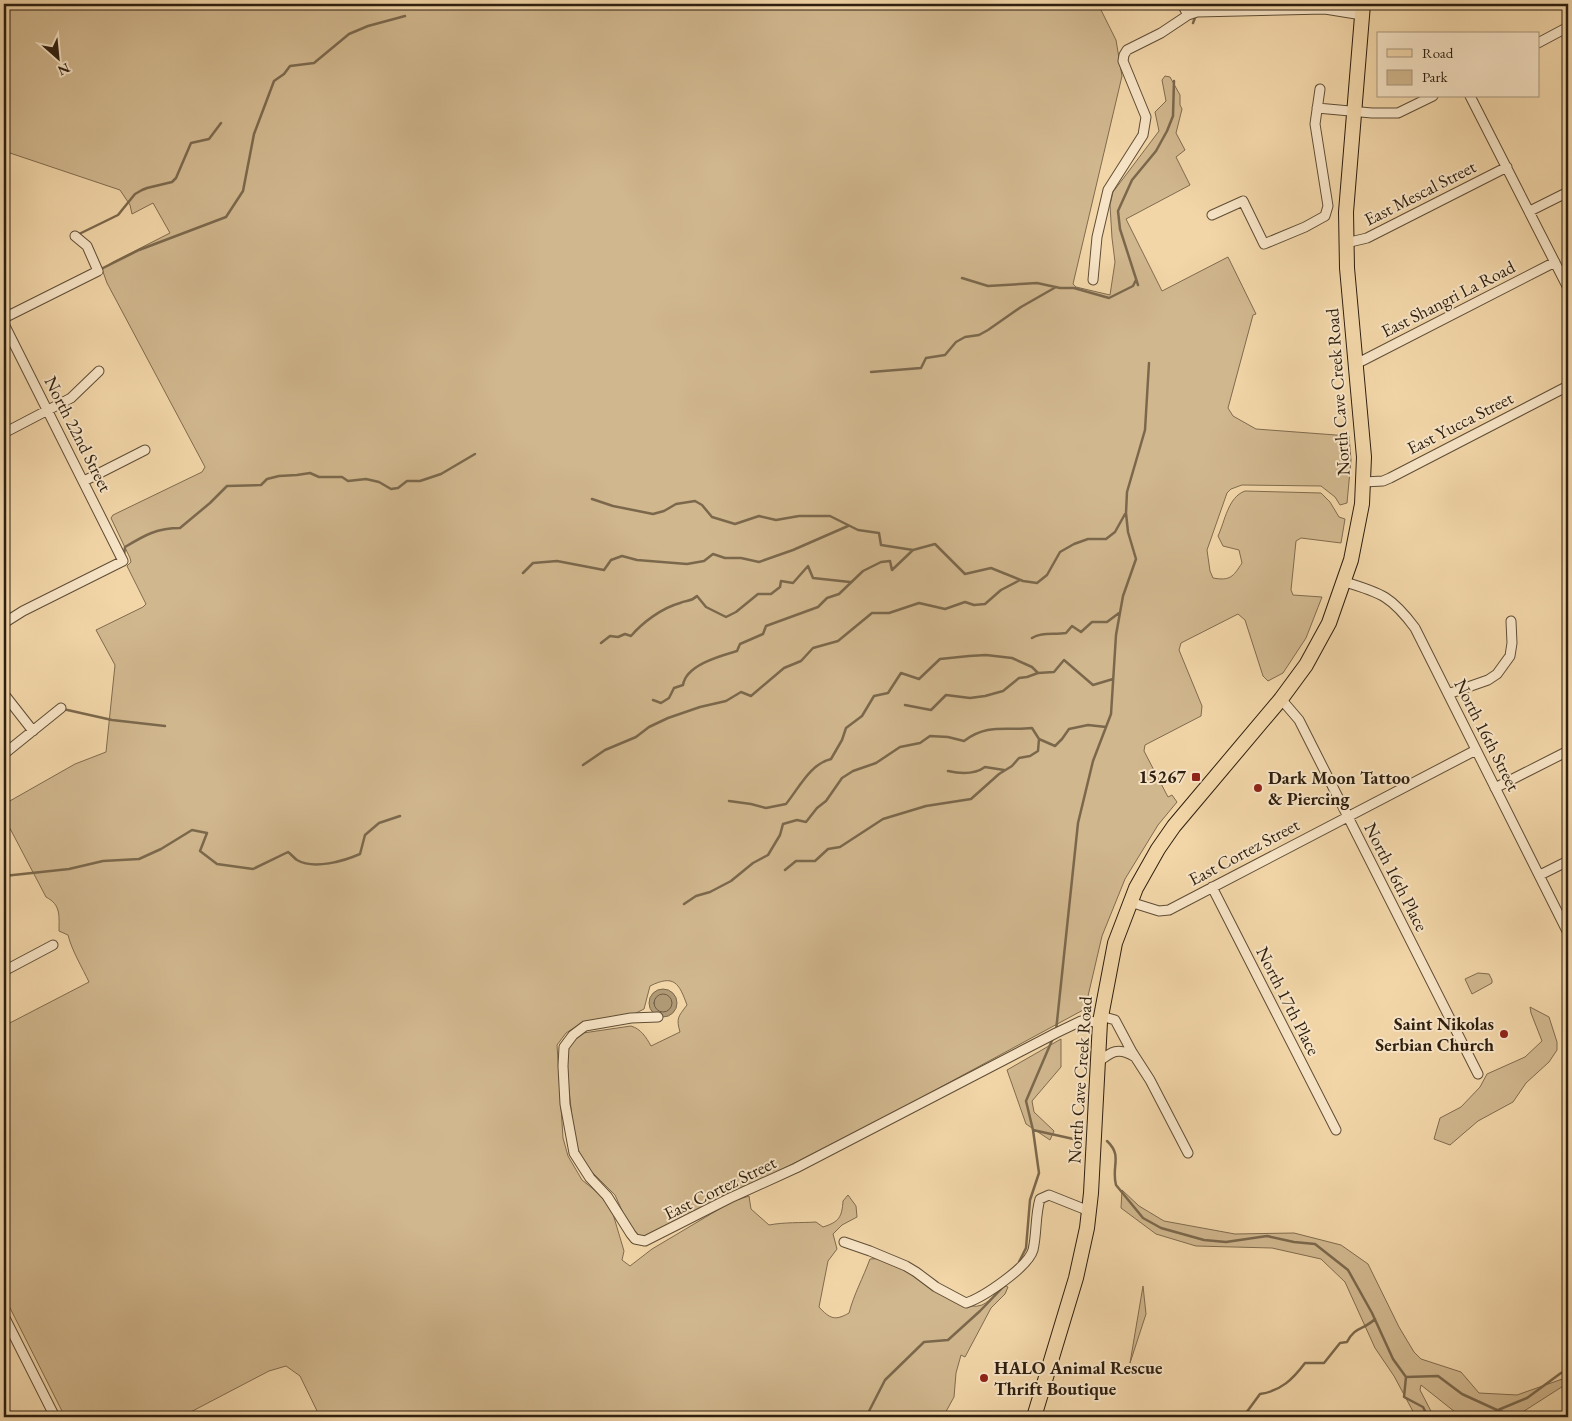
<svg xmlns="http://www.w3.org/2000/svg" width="1572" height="1421" viewBox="0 0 1572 1421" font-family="'EB Garamond',serif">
  <rect width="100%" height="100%" fill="#f2d6a8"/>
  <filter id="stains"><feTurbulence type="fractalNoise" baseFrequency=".004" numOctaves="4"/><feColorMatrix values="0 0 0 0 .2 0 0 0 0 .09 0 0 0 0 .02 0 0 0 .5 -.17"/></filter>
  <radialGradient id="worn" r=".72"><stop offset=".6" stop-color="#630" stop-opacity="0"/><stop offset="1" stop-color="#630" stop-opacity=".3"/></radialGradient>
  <path fill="#d1b78e" stroke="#806b4e" d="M 4,4 L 1098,4 L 1116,40 L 1122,76 L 1073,284 L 1076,287 L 1110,295 L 1115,262 L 1112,238 L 1110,205 L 1113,192 L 1159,131 L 1155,112 L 1166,101 L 1162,80 L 1165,76 L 1170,77 L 1180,95 L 1180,105 L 1182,109 L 1176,133 L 1185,150 L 1176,157 L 1190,185 L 1126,219 L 1162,291 L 1228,257 L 1256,314 L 1253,315 L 1228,408 L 1233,416 L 1256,429 L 1349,436 L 1351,460 L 1347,503 L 1340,505 L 1335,497 L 1321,486 L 1242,485 L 1231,489 L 1227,493 L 1207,550 L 1210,571 L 1213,578 C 1230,581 1233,577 1242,563 L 1239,550 L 1223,546 L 1218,536 C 1225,521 1228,497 1245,491 L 1321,493 L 1330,502 L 1339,517 L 1345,519 L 1341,543 L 1301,538 L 1296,541 L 1291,590 L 1293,595 L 1322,597 L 1306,638 L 1283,673 L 1268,681 L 1263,676 L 1245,620 L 1238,614 L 1181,643 L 1179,650 L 1202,706 L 1201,716 L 1145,745 L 1144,751 L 1168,797 L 1172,795 L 1177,802 L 1158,825 L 1125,879 L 1102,936 L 1085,1009 L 904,1107 L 777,1172 L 725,1195 L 651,1235 L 641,1237 L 630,1228 L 615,1195 L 586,1166 L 575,1144 L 565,1054 L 572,1041 L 583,1033 L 631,1026 C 641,1029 646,1037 651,1046 L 680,1032 C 676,1018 678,1017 687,1005 C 679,983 674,974 650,986 L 644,1009 L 630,1016 L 582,1023 L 566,1033 L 557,1045 L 563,1138 L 568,1156 L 582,1180 L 602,1196 L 613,1214 L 624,1251 L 622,1260 L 630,1266 L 652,1249 L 731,1202 L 749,1196 L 751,1209 L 769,1225 C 785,1222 800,1223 816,1222 L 823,1227 C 839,1222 842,1217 843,1201 L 848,1195 L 856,1206 L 857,1217 L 842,1225 L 833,1234 L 837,1249 L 828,1261 L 819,1307 C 830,1319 835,1321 849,1313 C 854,1294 863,1278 870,1259 C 906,1253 954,1316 982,1305 C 991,1301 997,1290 1006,1286 L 1008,1287 L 1005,1294 L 991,1308 L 965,1357 L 961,1355 L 956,1373 L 954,1397 L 943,1417 L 320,1417 L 300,1376 L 286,1366 L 269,1371 L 181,1417 L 65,1417 L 4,1296 L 4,1026 L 89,982 C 82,967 72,951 68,935 L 59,931 C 59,915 61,905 46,897 L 4,817 L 4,807 L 8,802 L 75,764 L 106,752 L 115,665 L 96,630 L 143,607 L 146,604 L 127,566 L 131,562 L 130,558 L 111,518 L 113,515 L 202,472 L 205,467 L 107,283 L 102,269 L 113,262 L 170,233 L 153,203 L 132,214 L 130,205 L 120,190 L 4,151 Z
    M 1478,973 L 1489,974 L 1492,980 L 1492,983 L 1472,994 L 1465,979 Z
    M 1530,1007 L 1549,1017 L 1557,1042 L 1557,1050 L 1549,1062 L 1526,1083 L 1513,1102 L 1478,1121 L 1450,1145 L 1434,1139 L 1440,1118 L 1461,1107 L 1480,1087 L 1487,1074 L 1525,1057 L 1542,1041 L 1531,1013 Z
    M 1061,1039 L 1061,1067 L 1032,1101 L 1034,1112 L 1054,1131 L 1050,1140 L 1026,1124 L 1007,1070 Z
    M 1122,1190 L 1139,1206 L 1164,1221 L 1235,1234 L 1294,1233 L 1341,1245 L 1368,1264 L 1399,1327 L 1414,1352 L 1421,1359 L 1461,1372 L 1479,1393 L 1517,1395 L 1568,1377 L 1568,1383 L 1521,1413 L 1560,1414 L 1568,1417 L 1460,1416 L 1421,1385 L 1420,1390 L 1434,1417 L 1416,1417 L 1394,1376 L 1375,1348 L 1345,1282 L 1321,1259 L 1272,1248 L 1196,1246 L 1156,1234 L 1121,1208 Z
    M 1143,1286 L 1146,1314 L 1130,1363 Z"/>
  <path fill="#af9874" stroke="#7b684c" d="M649 1003a14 14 0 1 1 28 0a14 14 0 1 1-28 0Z"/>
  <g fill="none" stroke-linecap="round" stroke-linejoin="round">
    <path stroke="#6e5c42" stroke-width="1" d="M654 1003a9 9 0 1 1 18 0a9 9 0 1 1-18 0Z"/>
    <path stroke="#7b684c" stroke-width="2.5" d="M 1562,4 L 1568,12
      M 1198,10 L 1201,4
      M 1193,23 L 1196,15
      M 77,235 L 118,215 L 135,194 L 142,190 L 147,188 L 172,182 L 176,178 L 191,143 L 209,139 L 221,123
      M 99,270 L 139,250 L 226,217 L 243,191 L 254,134 L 274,81 L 284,74 L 290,66 L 314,63 L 349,34 L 368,26 L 405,16
      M 962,278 L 988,286 L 1037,283 L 1060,288 L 1074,288 L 1109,298 L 1133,286 L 1136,280
      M 1138,285 L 1120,229 L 1118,211 L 1132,180 L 1156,151 L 1167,131 L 1173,116 L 1174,81
      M 871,372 L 921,368 L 926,358 L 945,355 L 956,342 L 965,337 L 979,335 L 988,330 L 1021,307 L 1056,287
      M 592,499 L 613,506 L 653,514 L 664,511 L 676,504 L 695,501 L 702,505 L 712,517 L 735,524 L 759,516 L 776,520 L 799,516 L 830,516 L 858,530 L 879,533 L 881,545 L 913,550 L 935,544 L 965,574 L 991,568 L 1023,581 L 1037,583 L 1047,575 L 1060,552 L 1074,544 L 1088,539 L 1106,539 L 1115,532 L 1125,514
      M 124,555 L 125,547 C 145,535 157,528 180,528 L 210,503 L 227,486 L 261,485 L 267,479 L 279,476 L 297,475 L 310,473 L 319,477 L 342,477 L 348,481 L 366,479 L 379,482 L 391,489 L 398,488 L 407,481 L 420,481 L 441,474 L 475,454
      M 523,573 L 533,563 L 557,561 L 604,570 L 611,560 L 622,556 L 637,560 L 687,564 L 704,561 L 713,554 L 725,558 L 741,558 L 759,562 L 793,550 L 848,526
      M 1032,638 C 1041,632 1054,635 1066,633 L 1072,626 L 1081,632 L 1092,622 L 1107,622 L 1119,613
      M 601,643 L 610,636 L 618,637 L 625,634 L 631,636 C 643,622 662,608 680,603 C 687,600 691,602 697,596 L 706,607 L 726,617 L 736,612 L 758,594 L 771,594 L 780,587 L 781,581 L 793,583 L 808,566 L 813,578 L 850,582
      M 653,700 L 661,703 L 669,698 L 674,688 L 683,685 C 686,665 720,656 737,651 L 740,644 L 763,634 L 766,626 L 818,607 L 827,598 L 839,594 L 863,571 L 881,562 L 890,561 L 892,570 L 913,550
      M 905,705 L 931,710 L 946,695 L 970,698 L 985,696 L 1003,691 L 1019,678 L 1027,677 L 1038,673
      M 63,709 L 112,720 L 165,726
      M 583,765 L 605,750 L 636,737 L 649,727 L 668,718 L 700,707 L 726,701 L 741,692 L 751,696 L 784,668 L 801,661 L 813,648 L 838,641 L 872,613 L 889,613 L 919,603 L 945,609 L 965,602 L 974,605 L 985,604 L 1001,590 L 1020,580
      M 948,771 C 961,774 974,775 985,767 L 1004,770
      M 729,801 L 751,804 L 766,808 L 786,804 C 799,788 810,764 831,759 L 842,740 L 846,728 L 862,716 L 874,696 L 888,693 L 901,673 L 919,679 L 940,659 L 969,656 L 986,655 L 1012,658 L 1032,667 L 1038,673 L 1054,672 L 1064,660 L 1093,685 L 1113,679
      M 4,812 L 8,821
      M 785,870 L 796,861 L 815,861 L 828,849 L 840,847 L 883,819 L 926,806 L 971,799 L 999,774 L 1012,766 L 1019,758 L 1030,756 L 1038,751 L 1039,739
      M 4,876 L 69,869 L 103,861 L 139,859 L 161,849 L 192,830 L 207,833 L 200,851 L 217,864 L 253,869 L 288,852 C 291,854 294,858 297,860 C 314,870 344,861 360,854 L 365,835 L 379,823 L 400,816
      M 684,904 L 696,896 L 710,892 L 731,881 L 753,863 L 768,855 L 780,835 L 783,824 L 797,820 L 806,822 L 817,808 L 826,801 L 842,778 L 853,771 L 876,763 L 900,747 L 920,743 L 930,736 L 948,737 L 964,741 C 988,723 1006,731 1032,728 L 1039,739 L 1055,746 L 1062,739 L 1069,729 L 1088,725 L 1106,727
      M 1056,1031 L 1078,823 L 1093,761 L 1111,714 L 1116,635 L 1123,596 L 1136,559 L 1128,532 L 1126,513 L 1127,492 L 1145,430 L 1149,363
      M 1033,1130 L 1078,1140
      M 1107,1141 C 1123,1156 1111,1166 1116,1185 L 1143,1218 L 1161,1228 L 1204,1240 L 1226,1242 L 1267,1236 L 1294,1242 L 1315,1244 L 1348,1270 L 1372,1313 L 1393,1359 L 1406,1377 L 1438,1376 L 1462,1394 L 1497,1410 L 1517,1417
      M 1019,1262 L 1026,1248 L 1030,1200 L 1039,1173 L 1033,1130 L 1026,1101 L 1053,1038
      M 1406,1377 L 1404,1397 L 1423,1407 L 1428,1417
      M 1498,1410 L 1527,1398 L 1561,1373 L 1568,1371
      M 1246,1413 L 1260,1394 C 1281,1391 1293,1379 1305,1363 L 1324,1363 L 1340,1343 L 1347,1342 C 1355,1326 1364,1330 1375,1319
      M 866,1417 L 885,1380 L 924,1342 L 948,1340 L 980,1311 L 1006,1284"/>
    <defs>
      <path id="street" d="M 1182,4 L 1188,15
        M 1538,43 L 1568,27
        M 1470,96 L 1568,288
        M 1317,108 L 1372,113 L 1398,113 L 1433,96
        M 1530,211 L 1568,192
        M 1212,215 L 1243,201 L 1264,244 L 1305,227 L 1325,216 L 1328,206 L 1315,124 L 1320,89
        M 1346,243 L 1367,238 L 1507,167
        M 1093,280 L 1097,237 L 1108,190 L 1143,135 L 1146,117 L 1123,61 L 1124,55 L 1127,50 L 1161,33 L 1188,15 L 1197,12 L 1325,9 L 1362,15
        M 4,318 L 98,271 L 87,246 L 75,236
        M 4,324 L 123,561 L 23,611 L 4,623
        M 1356,364 L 1555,262
        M 4,433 L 71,398 L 99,371
        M 84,481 L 145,450
        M 1364,482 L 1383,481 L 1390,478 L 1568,386
        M 1345,582 C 1382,593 1392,597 1415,628 L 1568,933
        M 4,694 L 33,731
        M 1448,694 L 1488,680 L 1497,674 L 1510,656 L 1512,643 L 1511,621
        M 1281,699 L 1299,720 L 1478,1074
        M 4,754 L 61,708
        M 1495,788 L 1568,751
        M 1540,875 L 1568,861
        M 1212,887 L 1336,1130
        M 1130,902 L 1159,911 L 1169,910 L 1476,750
        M 4,971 L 53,945
        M 1101,1016 L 1115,1020 L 1132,1052 L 1150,1080 L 1188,1153
        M 658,1017 L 631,1018 L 585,1026 L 573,1035 L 564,1047 L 563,1066 L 565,1104 L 574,1153 L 590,1178 L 607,1196 L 631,1234 L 635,1239 L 645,1241 L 730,1198 L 796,1168 L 1056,1033 L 1081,1021 L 1100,1022
        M 1097,1063 C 1111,1052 1118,1046 1135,1057
        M 844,1242 L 870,1251 L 906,1266 L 916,1272 L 936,1287 L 966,1303 C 984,1297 1028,1267 1033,1250 C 1037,1233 1035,1216 1040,1199 L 1049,1195 L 1089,1211
        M 4,1316 L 55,1417"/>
      <path id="primary" d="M 1034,1417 L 1076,1278 L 1087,1228 L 1091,1193 L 1100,1022 L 1115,943 L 1136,888 L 1158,849 L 1174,826 L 1281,699 L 1306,665 L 1329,623 L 1351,560 L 1362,504 L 1364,457 L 1347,268 L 1346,212 L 1363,4"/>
    </defs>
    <use href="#street" stroke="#5f4d35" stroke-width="11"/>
    <use href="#primary" stroke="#2e1f0f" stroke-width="16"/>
    <use href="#street" stroke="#f7e4c6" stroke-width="9"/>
    <use href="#primary" stroke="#f2d6a8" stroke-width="14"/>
  </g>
  <g fill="#8f2418" stroke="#f7e4c6" stroke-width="2">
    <rect x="1191" y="772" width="10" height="10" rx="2.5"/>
    <circle cx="1258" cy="788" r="5"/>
    <circle cx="1504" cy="1034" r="5"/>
    <circle cx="984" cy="1378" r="5"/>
  </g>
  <g text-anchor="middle" stroke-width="4" stroke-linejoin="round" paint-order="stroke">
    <g font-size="18" fill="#2e1f0f" stroke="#f7e4c6">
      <text transform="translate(1420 193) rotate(-27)" y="6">East Mescal Street</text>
      <text transform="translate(1448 299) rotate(-27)" y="6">East Shangri La Road</text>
      <text transform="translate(1338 392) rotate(-94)" y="6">North Cave Creek Road</text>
      <text transform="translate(1460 423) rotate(-27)" y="6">East Yucca Street</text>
      <text transform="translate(78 434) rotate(63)" y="6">North 22nd Street</text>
      <text transform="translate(1487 735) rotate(63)" y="6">North 16th Street</text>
      <text transform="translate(1244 852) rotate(-28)" y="6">East Cortez Street</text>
      <text transform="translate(1396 877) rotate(63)" y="6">North 16th Place</text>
      <text transform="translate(1288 1001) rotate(63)" y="6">North 17th Place</text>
      <text transform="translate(1080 1080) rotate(-86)" y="6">North Cave Creek Road</text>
      <text transform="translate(720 1188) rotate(-26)" y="6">East Cortez Street</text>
    </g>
    <g font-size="18" font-weight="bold" fill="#2e1f0f" stroke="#f7e4c6" text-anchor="end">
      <text x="1186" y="783">15267</text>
      <text x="1268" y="784" text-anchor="start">Dark Moon Tattoo<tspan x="1268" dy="21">&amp; Piercing</tspan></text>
      <text x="1494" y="1030">Saint Nikolas<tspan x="1494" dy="21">Serbian Church</tspan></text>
      <text x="994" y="1374" text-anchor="start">HALO Animal Rescue<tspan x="994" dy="21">Thrift Boutique</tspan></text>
    </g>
  </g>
  <rect width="1572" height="1421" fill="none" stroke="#f2d6a8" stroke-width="20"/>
  <rect x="5" y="5" width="1562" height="1411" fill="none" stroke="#2e1f0f" stroke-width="2.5"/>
  <rect x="10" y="10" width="1552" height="1401" fill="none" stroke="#2e1f0f"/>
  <rect x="1377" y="32" width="162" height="65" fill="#f7e4c6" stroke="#a7957d"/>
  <rect x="1387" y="49" width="25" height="8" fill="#f2d6a8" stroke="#a7957d"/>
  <text x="1422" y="58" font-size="15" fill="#2e1f0f">Road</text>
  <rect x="1387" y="70" width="25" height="15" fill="#d1b78e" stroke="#a7957d"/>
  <text x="1422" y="82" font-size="15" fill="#2e1f0f">Park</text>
  <g transform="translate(58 58) rotate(153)" stroke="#f7e4c6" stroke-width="4" paint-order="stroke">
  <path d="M0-4L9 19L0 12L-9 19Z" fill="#2e1f0f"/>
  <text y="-8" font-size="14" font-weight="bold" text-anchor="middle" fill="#2e1f0f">N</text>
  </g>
  <rect width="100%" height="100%" filter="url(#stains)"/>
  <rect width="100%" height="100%" fill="url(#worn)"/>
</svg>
